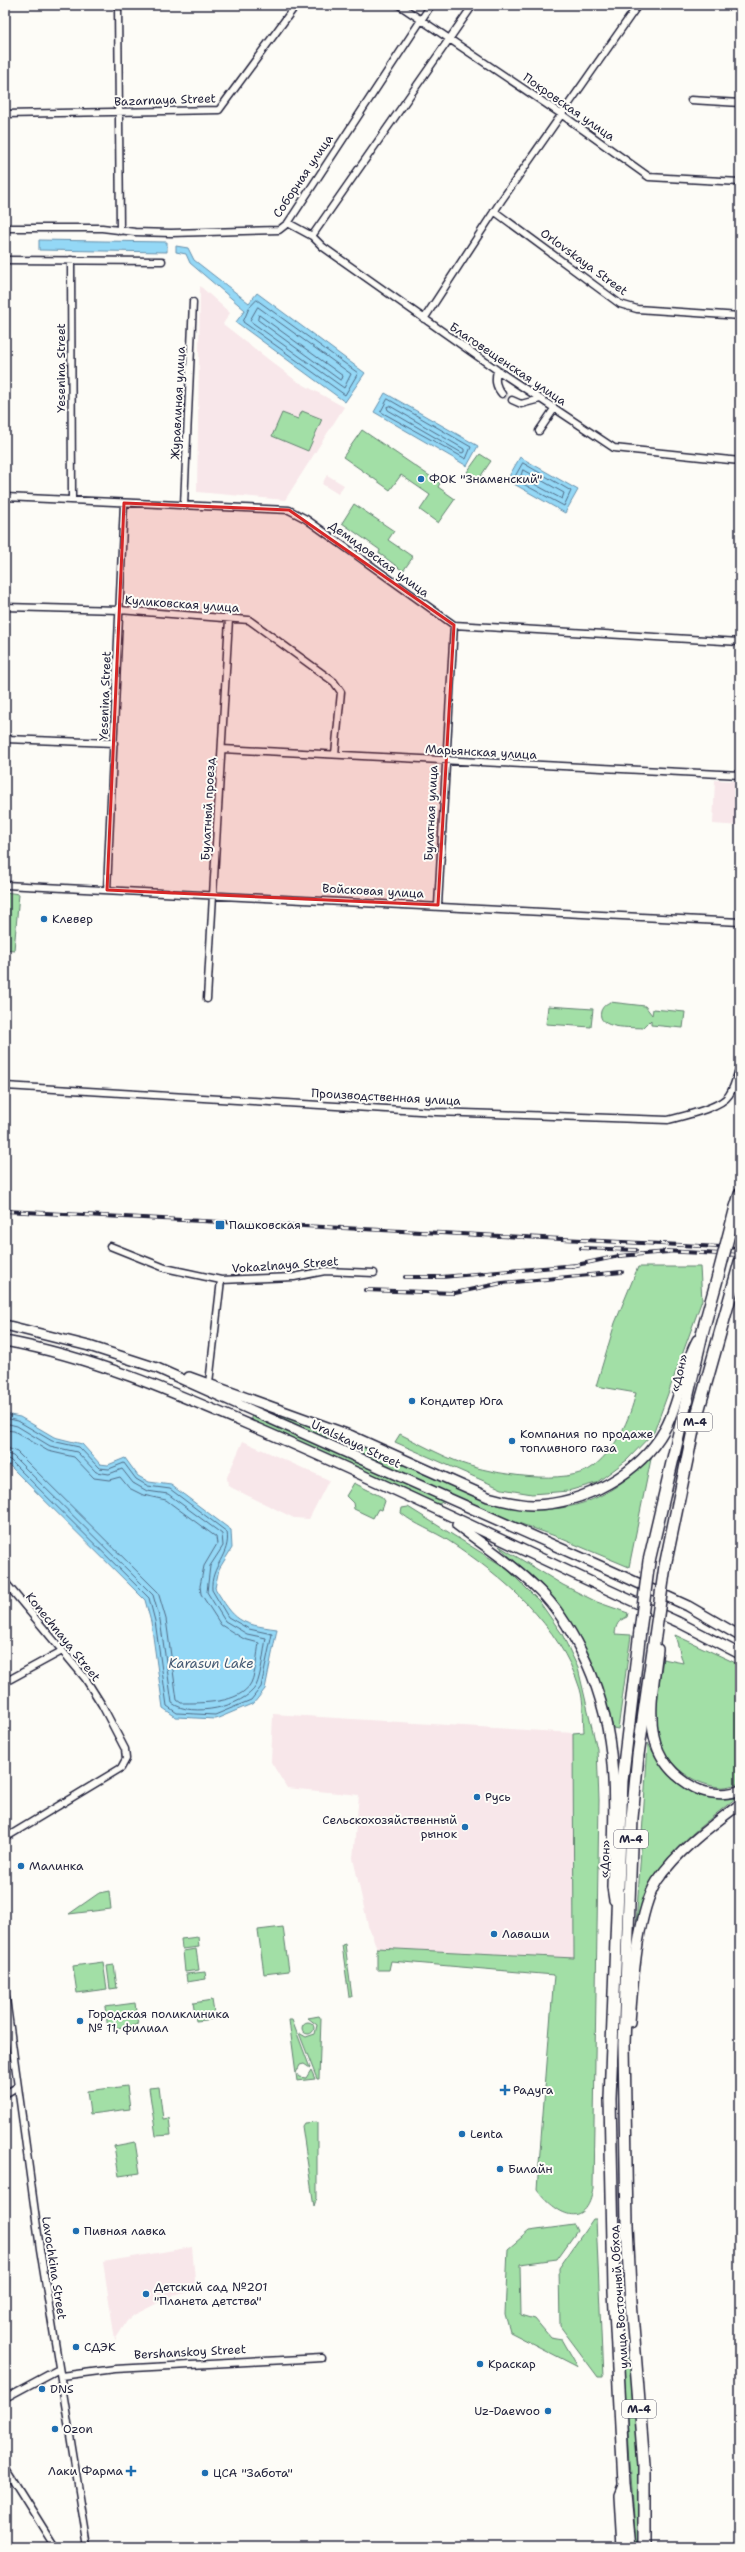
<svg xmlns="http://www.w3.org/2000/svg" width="745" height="2552" viewBox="0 0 745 2552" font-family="'Shantell Sans',sans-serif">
  <rect width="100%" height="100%" fill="#fdfcf7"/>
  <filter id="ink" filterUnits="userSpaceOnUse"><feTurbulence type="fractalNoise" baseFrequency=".025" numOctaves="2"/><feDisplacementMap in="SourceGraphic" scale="8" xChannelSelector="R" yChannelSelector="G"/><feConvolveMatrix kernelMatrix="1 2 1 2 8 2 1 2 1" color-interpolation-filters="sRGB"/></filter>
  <g filter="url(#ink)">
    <path fill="#f8e7ea" d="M 200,286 L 230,313 L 223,324 L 295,380 L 344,407 L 285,500 L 197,492 Z
      M 327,475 L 344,485 L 338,494 L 322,484 Z
      M 715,780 L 740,781 L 740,826 L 713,824 Z
      M 243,1441 L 329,1480 L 309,1519 L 294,1518 L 228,1486 L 227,1477 Z
      M 273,1714 L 573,1733 L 574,1959 L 377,1948 L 368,1926 L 353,1858 L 359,1795 L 287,1788 L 271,1762 Z
      M 192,2247 L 196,2291 L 172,2296 L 134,2315 L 127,2321 L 115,2340 L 103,2262 Z"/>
    <path fill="#a2dfa6" stroke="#628070" d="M 302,411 L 322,419 L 308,451 L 272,436 L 282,413 L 298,419 Z
      M 362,430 L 440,483 L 438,487 L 455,499 L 438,523 L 420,510 L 430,495 L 401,475 L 390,490 L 343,457 Z
      M 480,454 L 491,461 L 478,480 L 467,472 Z
      M 354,504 L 394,531 L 388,540 L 413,557 L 403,571 L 379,553 L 380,550 L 342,523 Z
      M 5,892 L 19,894 L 14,950 L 5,949 Z
      M 610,1002 L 645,1006 L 652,1015 L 653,1009 L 685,1012 L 683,1028 L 651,1025 L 651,1020 L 643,1028 C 632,1027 596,1030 601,1011 C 603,1006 606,1004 610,1002 Z
      M 548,1006 L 593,1009 L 591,1027 L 546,1024 Z
      M 638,1267 L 700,1267 L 702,1300 L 654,1432 L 627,1460 L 596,1483 L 568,1491 L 532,1494 L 502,1489 L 395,1442 L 400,1434 C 420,1444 440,1455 461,1463 C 491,1474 568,1487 594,1466 C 617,1447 629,1421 636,1393 L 596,1386 L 615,1323 Z
      M 265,1407 L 518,1508 C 575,1515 615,1496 652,1454 L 629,1567 L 555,1536 L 468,1505 L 276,1418 Z
      M 252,1415 L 445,1501 L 436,1505 L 250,1421 Z
      M 354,1483 L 382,1497 L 385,1501 L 382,1510 L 378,1509 L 373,1518 L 354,1509 L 353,1503 L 346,1496 Z
      M 408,1507 L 506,1568 L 539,1601 L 562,1634 L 578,1668 L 597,1749 L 599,1800 L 593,2188 C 587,2232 555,2214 537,2189 L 554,1975 L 391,1961 L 389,1970 L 377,1970 L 377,1948 L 574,1958 L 573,1733 L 584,1732 C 583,1718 584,1702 580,1689 C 560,1625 504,1577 449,1541 C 434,1531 415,1525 401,1513 L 402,1508 Z
      M 499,1546 L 563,1585 L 597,1602 L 628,1613 L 627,1617 C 618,1621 616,1624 615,1634 L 631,1635 L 618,1729 L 613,1728 C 601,1676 579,1624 542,1585 C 529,1571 511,1560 499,1546 Z
      M 675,1635 L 740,1665 L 740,1783 C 734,1785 725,1788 719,1787 C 690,1784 663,1762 657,1732 C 652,1709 660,1682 663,1659 L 683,1663 Z
      M 648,1743 C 665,1776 696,1804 736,1798 C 708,1821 673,1845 655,1878 C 646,1893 641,1910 636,1926 Z
      M 109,1891 L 111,1909 L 69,1914 L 99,1893 Z
      M 283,1927 L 289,1971 L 264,1974 L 258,1930 Z
      M 198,1937 L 199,1947 L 182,1949 L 181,1939 Z
      M 345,1944 L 352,1997 L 349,1997 L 342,1945 Z
      M 196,1949 L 199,1970 L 185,1972 L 183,1951 Z
      M 103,1962 L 107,1989 L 77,1993 L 73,1966 Z
      M 114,1965 L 117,1988 L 110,1989 L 107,1966 Z
      M 205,1972 L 206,1979 L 187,1982 L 186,1974 Z
      M 212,2000 L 215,2019 L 196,2021 L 193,2003 Z
      M 135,2003 L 138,2025 L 108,2029 L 105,2007 Z
      M 319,2016 L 321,2019 L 319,2079 L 317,2079 L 299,2033 L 306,2037 L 315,2034 L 317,2025 L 308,2018 Z
      M 289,2020 L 292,2020 L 310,2068 L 304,2064 L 300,2065 L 296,2073 L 299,2077 L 306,2078 L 311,2070 L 315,2079 L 297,2081 Z
      M302 2028a6 6 0 1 1 12 0a6 6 0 1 1-12 0Z
      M 127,2086 L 130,2109 L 90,2114 L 87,2091 Z
      M 159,2087 L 163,2119 L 169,2118 L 171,2135 L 156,2136 L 149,2088 Z
      M 317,2122 L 317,2197 L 314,2206 L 302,2126 L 304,2123 Z
      M 135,2142 L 140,2173 L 119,2176 L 114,2146 Z
      M 593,2219 L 596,2219 L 603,2377 L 598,2377 L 560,2326 L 559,2268 Z
      M 574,2225 L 577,2231 L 557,2259 L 520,2264 L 521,2315 L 535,2319 L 550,2337 L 562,2339 L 578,2367 L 510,2332 L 505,2314 L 508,2249 L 529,2231 Z
      M 627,2358 L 631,2360 L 640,2473 L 639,2547 L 636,2547 L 623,2360 Z"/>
    <path fill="#94d8f6" stroke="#668fab" d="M 39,240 L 167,242 L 167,252 L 39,250 Z
      M 176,246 L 188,248 L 194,260 L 249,303 L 257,293 L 365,373 L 345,402 L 236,322 L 245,310 L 190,263 L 186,254 L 176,252 Z
      M 385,393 L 478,446 L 467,466 L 374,412 Z
      M 520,457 L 578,490 L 565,513 L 507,480 Z
      M 5,1414 L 20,1417 L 54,1437 L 82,1444 L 100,1464 L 108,1465 L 125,1458 L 138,1476 L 149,1482 L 171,1485 L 231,1530 L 232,1548 L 219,1569 L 215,1588 C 235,1621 239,1624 277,1629 L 265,1689 L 254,1703 L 216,1719 L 176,1717 L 163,1708 L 151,1622 L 145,1600 L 5,1461 Z"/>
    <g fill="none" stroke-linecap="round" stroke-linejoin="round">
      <path stroke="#506b86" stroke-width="1" d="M 257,300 L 358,373 L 345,395 L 243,322 L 249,308 Z
        M 258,307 L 351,374 L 344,388 L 250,321 Z
        M 259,315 L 343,376 L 342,379 L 340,380 L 258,320 Z
        M 388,399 L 471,447 L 466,459 L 381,412 Z
        M 390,406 L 464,449 L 464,452 L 462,453 L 388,410 L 387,407 Z
        M 523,463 L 571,491 L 564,506 L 514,479 Z
        M 523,470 L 564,493 L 562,499 L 521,477 Z
        M 5,1418 L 18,1421 L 52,1441 L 79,1447 L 99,1468 L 109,1469 L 124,1463 L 136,1479 L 148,1486 L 170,1489 L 227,1532 C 231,1555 210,1566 212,1590 L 228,1617 L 249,1629 L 272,1634 L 261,1687 L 251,1700 L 215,1715 L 177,1713 L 167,1706 L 155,1621 L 149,1598 L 10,1460 L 5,1458
        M 5,1423 L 17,1426 L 50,1446 L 77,1452 L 96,1472 L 109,1474 L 122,1469 L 133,1483 L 147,1491 L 168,1494 L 222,1534 L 223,1546 L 210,1566 L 207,1592 L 225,1621 L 247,1634 L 266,1638 C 264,1650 261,1676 256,1686 C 244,1707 191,1718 172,1703 L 160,1620 L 153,1595 L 13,1456 L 5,1453
        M 5,1430 L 14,1431 L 48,1451 L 74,1457 L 94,1478 L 109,1480 L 120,1477 L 129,1488 L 143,1495 L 166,1500 L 216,1537 L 217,1544 L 204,1566 L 200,1586 L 201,1594 L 221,1625 L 244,1639 L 259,1643 C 257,1654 256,1672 251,1683 C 240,1704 201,1703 181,1703 L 177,1700 L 166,1619 L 158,1592 L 17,1452 L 5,1447"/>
      <path stroke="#d1d0d1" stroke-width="6" stroke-dasharray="6 3" stroke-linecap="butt" d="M 502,394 L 512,400"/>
      <defs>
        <path id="street" d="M 118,5 L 120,231
          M 399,5 L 561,114 L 649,177 L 740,182
          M 691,100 L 740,103
          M 5,114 L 219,110 L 296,5
          M 494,211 L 620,304 L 637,309 L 740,316
          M 288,223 L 312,236 L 323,247 L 497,370 L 614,448 L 740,461
          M 5,228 L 102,228 L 135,232 L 171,233 L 279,230 L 288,223 L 431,5
          M 312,236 L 473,5
          M 5,260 L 162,261
          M 71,260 L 72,500
          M 424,319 L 501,201 L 638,5
          M 497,370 C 495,380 495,386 502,394
          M 512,400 L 521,404 L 540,399
          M 539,431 L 554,409
          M 5,497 L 289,510 L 306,519 L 454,625 L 740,642
          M 184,505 L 193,302
          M 5,607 L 119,610 L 249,620 L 334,682 L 341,692 L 335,754
          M 5,739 L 114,743
          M 222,749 L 740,775
          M 5,885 L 740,922
          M 107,890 L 124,503
          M 438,905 L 454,625
          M 207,999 L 229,619
          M 5,1086 L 436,1112 L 668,1120 C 683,1116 721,1108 729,1095 C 735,1086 737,1075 740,1065
          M 110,1246 L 165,1268 L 221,1280
          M 209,1383 L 221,1280 L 294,1277 L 325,1271 L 374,1273
          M 5,1582 L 85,1678 L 102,1705 L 125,1749 L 126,1759 L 121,1768 L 5,1838
          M 5,1682 L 62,1651
          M 5,1991 L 40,2249 L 88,2547
          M 5,2094 L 17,2087
          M 61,2376 L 115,2369 L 322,2358
          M 5,2398 L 59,2369
          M 5,2467 L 55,2547"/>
        <path id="secondary" d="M 5,1325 L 89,1346 L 157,1368 L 616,1573 L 688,1606 L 740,1636
          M 5,1341 C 93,1357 173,1392 254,1427 C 397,1488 537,1558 678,1622 L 740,1654
          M 189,1377 L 352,1436 L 488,1497 C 503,1501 518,1505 533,1505 C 584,1504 640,1474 665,1429 C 680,1402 682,1368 697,1340
          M 457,1525 C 485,1546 515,1566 540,1591 C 557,1608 570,1629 581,1651 C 621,1730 614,1801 612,1887 L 614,1900
          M 658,1649 C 652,1703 637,1757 695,1788 C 707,1794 728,1796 740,1790
          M 630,2022 C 633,1984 637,1913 657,1881 C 678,1850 711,1826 740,1804
          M 622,2547 L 619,2496 L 624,2484"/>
        <path id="highway" d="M 736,1207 L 740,1194
          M 649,1561 L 703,1330 L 718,1276
          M 665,1566 L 694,1426 L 740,1262
          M 630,2547 L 624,2484 L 614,2291 L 610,2099 L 622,1781 L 640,1631
          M 644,2547 L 644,2465 L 630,2289 L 627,2225 L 624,2044 L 632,1818 L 638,1755 L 655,1636"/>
      </defs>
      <use href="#street" stroke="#22223b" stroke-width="9"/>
      <use href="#secondary" stroke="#22223b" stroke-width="12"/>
      <use href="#highway" stroke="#22223b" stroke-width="14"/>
      <use href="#street" stroke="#fdfcf7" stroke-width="6"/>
      <use href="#secondary" stroke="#fdfcf7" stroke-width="9"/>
      <use href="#highway" stroke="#fdfcf7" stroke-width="11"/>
      <defs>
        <path id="rail" d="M 5,1211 L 740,1248
          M 581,1248 L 636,1250
          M 664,1251 L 740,1255
          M 572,1266 L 619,1256 L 668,1252
          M 405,1277 L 442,1277 L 577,1265
          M 365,1290 L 455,1293 L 502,1283 L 622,1272"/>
      </defs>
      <use href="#rail" stroke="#22223b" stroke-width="4"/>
      <use href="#rail" stroke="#fdfcf7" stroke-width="2.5" stroke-dasharray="8" stroke-linecap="butt"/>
      <defs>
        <path id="highway-bridge" d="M 718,1276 L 736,1207
          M 640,1631 L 649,1561
          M 655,1636 L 665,1566"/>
      </defs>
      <use href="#highway-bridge" stroke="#22223b" stroke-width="14" stroke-linecap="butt"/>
      <use href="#highway-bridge" stroke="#fdfcf7" stroke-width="11"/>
    </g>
  </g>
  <path fill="#d62828" fill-opacity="0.2" stroke="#d62828" stroke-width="3" stroke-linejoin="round" d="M 124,503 L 289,510 L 454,625 L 438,905 L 107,890 Z"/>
  <g fill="#1f6fb2" stroke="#fdfcf7" stroke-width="1.5">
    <circle cx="421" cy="479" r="4"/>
    <circle cx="44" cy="919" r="4"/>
    <rect x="215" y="1220" width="10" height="10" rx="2"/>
    <circle cx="412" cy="1401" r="4"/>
    <circle cx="512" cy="1441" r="4"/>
    <circle cx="477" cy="1797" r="4"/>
    <circle cx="465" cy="1827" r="4"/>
    <circle cx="21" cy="1866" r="4"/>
    <circle cx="494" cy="1934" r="4"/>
    <circle cx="80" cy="2021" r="4"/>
    <path d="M503 2084h4v4h4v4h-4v4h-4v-4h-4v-4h4z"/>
    <circle cx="462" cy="2134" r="4"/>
    <circle cx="500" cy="2169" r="4"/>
    <circle cx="76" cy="2231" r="4"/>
    <circle cx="146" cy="2294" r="4"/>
    <circle cx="76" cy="2347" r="4"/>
    <circle cx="480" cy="2364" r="4"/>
    <circle cx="42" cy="2389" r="4"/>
    <circle cx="548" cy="2411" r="4"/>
    <circle cx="55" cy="2429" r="4"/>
    <path d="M129 2465h4v4h4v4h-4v4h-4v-4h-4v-4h4z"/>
    <circle cx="205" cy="2473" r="4"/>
  </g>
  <g text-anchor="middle" stroke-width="4" stroke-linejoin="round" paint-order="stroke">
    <g fill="#fdfcf7" stroke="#646373" stroke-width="1">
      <rect x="678" y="1413" width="34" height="18" rx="3"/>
      <rect x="614" y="1830" width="34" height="18" rx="3"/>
      <rect x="622" y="2400" width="34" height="18" rx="3"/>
    </g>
    <g font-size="11" font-weight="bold" fill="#22223b">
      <text x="695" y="1426">М-4</text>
      <text x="631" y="1843">М-4</text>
      <text x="639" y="2413">М-4</text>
    </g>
    <g font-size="12" fill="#22223b" stroke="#fdfcf7">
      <text transform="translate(165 100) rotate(-2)" y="4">Bazarnaya Street</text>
      <text transform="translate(569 107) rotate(35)" y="4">Покровская улица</text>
      <text transform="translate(303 176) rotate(-56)" y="4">Соборная улица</text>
      <text transform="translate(584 262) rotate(36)" y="4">Orlovskaya Street</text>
      <text transform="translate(508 364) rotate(34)" y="4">Благовещенская улица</text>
      <text transform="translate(61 368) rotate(-90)" y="4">Yesenina Street</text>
      <text transform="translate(178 403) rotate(-87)" y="4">Журавлиная улица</text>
      <text transform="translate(379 559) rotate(36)" y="4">Демидовская улица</text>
      <text transform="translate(182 604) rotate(4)" y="4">Куликовская улица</text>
      <text transform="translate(105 696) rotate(-88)" y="4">Yesenina Street</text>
      <text transform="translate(481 752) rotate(3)" y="4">Марьянская улица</text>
      <text transform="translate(208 809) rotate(-87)" y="4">Булатный проезд</text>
      <text transform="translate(431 813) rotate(-87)" y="4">Булатная улица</text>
      <text transform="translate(373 891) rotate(3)" y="4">Войсковая улица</text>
      <text transform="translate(386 1097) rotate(3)" y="4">Производственная улица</text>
      <text transform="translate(285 1265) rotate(-4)" y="4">Vokazlnaya Street</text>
      <text transform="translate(679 1373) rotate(-76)" y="4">«Дон»</text>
      <text transform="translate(356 1444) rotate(25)" y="4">Uralskaya Street</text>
      <text transform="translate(63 1637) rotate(51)" y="4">Konechnaya Street</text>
      <text transform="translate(605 1859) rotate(-87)" y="4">«Дон»</text>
      <text transform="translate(54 2268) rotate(81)" y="4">Lavochkina Street</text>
      <text transform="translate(619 2297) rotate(-94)" y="4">улица Восточный Обход</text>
      <text transform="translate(190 2352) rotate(-3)" y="4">Bershanskoy Street</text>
    </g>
    <g font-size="12" fill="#22223b" stroke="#fdfcf7" text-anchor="start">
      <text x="429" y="483">ФОК "Знаменский"</text>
      <text x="52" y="923">Клевер</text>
      <text x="229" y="1229">Пашковская</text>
      <text x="420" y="1405">Кондитер Юга</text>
      <text x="520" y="1438">Компания по продаже<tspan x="520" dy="14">топливного газа</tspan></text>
      <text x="485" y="1801">Русь</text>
      <text x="457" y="1824" text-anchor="end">Сельскохозяйственный<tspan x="457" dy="14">рынок</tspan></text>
      <text x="29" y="1870">Малинка</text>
      <text x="502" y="1938">Лаваши</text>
      <text x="88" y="2018">Городская поликлиника<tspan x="88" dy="14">№ 11, филиал</tspan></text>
      <text x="513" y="2094">Радуга</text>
      <text x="470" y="2138">Lenta</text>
      <text x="508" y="2173">Билайн</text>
      <text x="84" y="2235">Пивная лавка</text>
      <text x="154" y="2291">Детский сад №201<tspan x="154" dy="14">"Планета детства"</tspan></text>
      <text x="84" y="2351">СДЭК</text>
      <text x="488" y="2368">Краскар</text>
      <text x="50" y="2393">DNS</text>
      <text x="540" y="2415" text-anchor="end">Uz-Daewoo</text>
      <text x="63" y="2433">Ozon</text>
      <text x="123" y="2475" text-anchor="end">Лаки Фарма</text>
      <text x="213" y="2477">ЦСА "Забота"</text>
    </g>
    <g font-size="13" font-style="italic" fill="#445973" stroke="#fdfcf7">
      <text x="211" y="1668">Karasun Lake</text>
    </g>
  </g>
  <rect width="745" height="2552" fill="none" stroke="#fdfcf7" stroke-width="20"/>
  <rect x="10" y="10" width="725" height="2532" fill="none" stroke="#22223b" stroke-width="1.5" filter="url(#ink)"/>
</svg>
